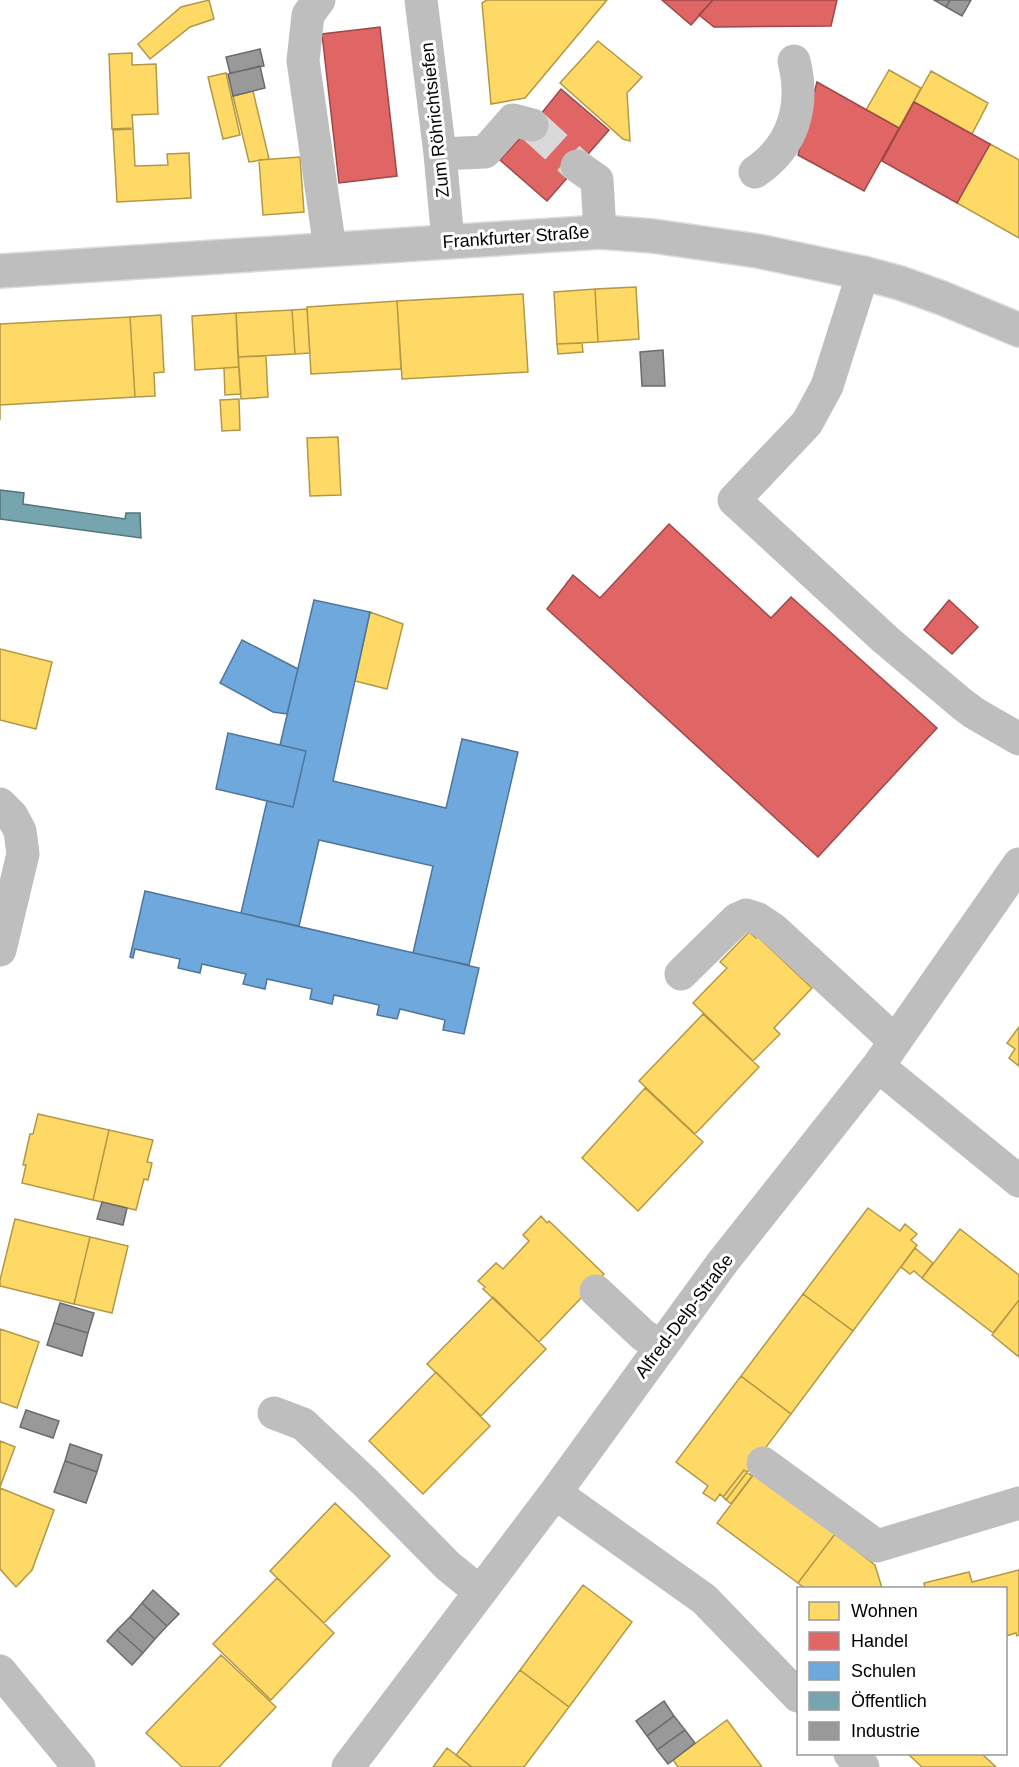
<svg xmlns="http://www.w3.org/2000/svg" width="1019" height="1767" viewBox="0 0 1019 1767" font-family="Arial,sans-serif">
  <rect width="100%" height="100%" fill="#fff"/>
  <path fill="#ffd966" stroke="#b29847" stroke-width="1.5" d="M 209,0 L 214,19 L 190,27 L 150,59 L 138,44 L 181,7 Z
    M 487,0 L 607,0 L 525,98 L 491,104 L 482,3 Z
    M 598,41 L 642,77 L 627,93 L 630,141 L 623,139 L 560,83 Z
    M 132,53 L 132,65 L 156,64 L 158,114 L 132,115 L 133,128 L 112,129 L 109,54 Z
    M 889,70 L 921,88 L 899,128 L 866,110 Z
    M 931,71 L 988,103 L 972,134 L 914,102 Z
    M 226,73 L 240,135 L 223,139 L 208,77 Z
    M 253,91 L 269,159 L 249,162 L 233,96 Z
    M 133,129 L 135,166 L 168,165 L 167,154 L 189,153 L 191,198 L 117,202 L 113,130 Z
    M 990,144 L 1019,160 L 1019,238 L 957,203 Z
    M 300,157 L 304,212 L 263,215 L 259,160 Z
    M 636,287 L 639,339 L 598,342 L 595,289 Z
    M 595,289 L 598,342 L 557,344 L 554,292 Z
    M 523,294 L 528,372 L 402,379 L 397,301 Z
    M 397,301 L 401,369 L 311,374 L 307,307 Z
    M 307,309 L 310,353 L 295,354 L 292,310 Z
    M 292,310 L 295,354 L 238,357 L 236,313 Z
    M 236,313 L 239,367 L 195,370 L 192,316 Z
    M 161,315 L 164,372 L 154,373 L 155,396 L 135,397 L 130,317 Z
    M 130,317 L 135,397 L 0,405 L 0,420 L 0,324 Z
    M 582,343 L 583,352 L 558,354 L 557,344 Z
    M 266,356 L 268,397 L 241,399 L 238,357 Z
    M 239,367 L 241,394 L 225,395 L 224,368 Z
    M 239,399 L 240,430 L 222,431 L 220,400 Z
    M 338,437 L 341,495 L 310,496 L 307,438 Z
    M 370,612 L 403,624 L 387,689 L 355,681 Z
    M 0,649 L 52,662 L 36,729 L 0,720 Z
    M 749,932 L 756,938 L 757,936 L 812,988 L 774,1028 L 780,1034 L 753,1061 L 693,1003 L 727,968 L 720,962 Z
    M 703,1014 L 759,1067 L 695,1134 L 639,1081 Z
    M 1019,1027 L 1019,1066 L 1009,1058 L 1015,1049 L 1007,1043 Z
    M 645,1088 L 703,1142 L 638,1211 L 582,1158 Z
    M 38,1114 L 109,1130 L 93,1200 L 22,1183 L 26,1165 L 23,1165 L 30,1134 L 33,1134 Z
    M 109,1130 L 153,1140 L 147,1162 L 152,1163 L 148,1180 L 144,1179 L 136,1210 L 93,1200 Z
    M 868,1208 L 900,1231 L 905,1224 L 917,1234 L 911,1240 L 917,1245 L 853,1331 L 803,1294 Z
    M 541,1216 L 547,1223 L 549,1221 L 604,1274 L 539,1342 L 483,1289 L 485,1287 L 478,1281 L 496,1263 L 503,1269 L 529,1241 L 523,1235 Z
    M 15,1219 L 90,1237 L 74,1304 L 0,1286 L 0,1280 Z
    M 960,1229 L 1019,1275 L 1019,1300 L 993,1333 L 922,1278 Z
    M 90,1237 L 128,1246 L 112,1313 L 74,1304 Z
    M 915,1248 L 933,1263 L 922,1278 L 914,1271 L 910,1274 L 901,1267 Z
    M 803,1294 L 853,1331 L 791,1414 L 741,1376 Z
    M 493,1297 L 546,1349 L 481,1416 L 427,1364 Z
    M 1019,1300 L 1019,1357 L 992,1335 Z
    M 0,1329 L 39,1342 L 17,1408 L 0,1402 Z
    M 436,1372 L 490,1426 L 423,1494 L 369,1441 Z
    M 741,1376 L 791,1414 L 726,1500 L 720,1494 L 715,1501 L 703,1493 L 708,1486 L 676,1462 Z
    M 0,1441 L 15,1447 L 0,1487 Z
    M 744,1470 L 752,1476 L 731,1504 L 723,1497 Z
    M 754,1474 L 835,1534 L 798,1583 L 717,1523 Z
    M 0,1488 L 54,1510 L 32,1570 L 16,1587 L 0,1569 Z
    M 335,1503 L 390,1556 L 324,1623 L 270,1571 Z
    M 835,1534 L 875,1565 L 882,1588 L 805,1588 L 799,1584 L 798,1583 Z
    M 1019,1570 L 1019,1635 L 1017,1636 L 1016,1633 L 1006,1636 L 1006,1588 L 925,1588 L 924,1583 L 969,1572 L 972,1582 Z
    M 277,1578 L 334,1633 L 271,1700 L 213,1644 Z
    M 583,1585 L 632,1622 L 569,1707 L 520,1670 Z
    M 221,1655 L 276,1707 L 219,1767 L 182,1767 L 146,1733 Z
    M 520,1670 L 569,1707 L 524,1767 L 472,1767 L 456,1755 Z
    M 727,1720 L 762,1767 L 678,1767 L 673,1760 Z
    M 447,1748 L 459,1757 L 472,1767 L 433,1767 Z
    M 908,1754 L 982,1754 L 996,1767 L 922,1767 Z"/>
  <path fill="#e06666" stroke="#9d4747" stroke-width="1.5" d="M 662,0 L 713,0 L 691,25 Z
    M 713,0 L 837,0 L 831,26 L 714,27 L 699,15 Z
    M 380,27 L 397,176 L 339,183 L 322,34 Z
    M 817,82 L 899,128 L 864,191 L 798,155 Z
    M 561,89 L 609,130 L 547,201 L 500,160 L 532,125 Z
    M 914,102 L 990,144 L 957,203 L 882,161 Z
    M 669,524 L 771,618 L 791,597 L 937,728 L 818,857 L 547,609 L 573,575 L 600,598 Z
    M 949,600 L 978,627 L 952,654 L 924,630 Z"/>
  <path fill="#6fa8dc" stroke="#4e769a" stroke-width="1.5" d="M 314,600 L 370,612 L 333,781 L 446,808 L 462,739 L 518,752 L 469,965 L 413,953 L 433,866 L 319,840 L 299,926 L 241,913 L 267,801 L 293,807 L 306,751 L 280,745 Z
    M 242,640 L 298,669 L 287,714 L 273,712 L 220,683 Z
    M 228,733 L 306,751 L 293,807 L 216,789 Z
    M 145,891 L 479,968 L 464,1034 L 443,1030 L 445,1020 L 400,1009 L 397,1019 L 377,1015 L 379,1005 L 334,995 L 332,1004 L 310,999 L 312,989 L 267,979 L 265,989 L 243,984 L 246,974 L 202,964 L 200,973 L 178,968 L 180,959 L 135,949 L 133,958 L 130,957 Z"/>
  <path fill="#76a5af" stroke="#53747a" stroke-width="1.5" d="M 0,490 L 24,493 L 23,504 L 125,519 L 126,513 L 140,513 L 141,538 L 0,519 Z"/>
  <path fill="#999" stroke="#6b6b6b" stroke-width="1.5" d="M 934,0 L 950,0 L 946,7 Z
    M 950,0 L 971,0 L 962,16 L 946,7 Z
    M 260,49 L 264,66 L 230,73 L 226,57 Z
    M 260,66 L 265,88 L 233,96 L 228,74 Z
    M 663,350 L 665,386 L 642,386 L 640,352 Z
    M 102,1202 L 127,1208 L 123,1225 L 97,1219 Z
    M 60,1303 L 94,1313 L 88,1333 L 54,1323 Z
    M 54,1323 L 88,1333 L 82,1356 L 47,1345 Z
    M 26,1410 L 59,1421 L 53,1438 L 20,1427 Z
    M 70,1444 L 102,1455 L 97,1472 L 65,1461 Z
    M 65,1461 L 97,1472 L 86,1503 L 54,1492 Z
    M 153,1590 L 179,1614 L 167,1626 L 142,1603 Z
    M 142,1603 L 167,1626 L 155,1639 L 130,1617 Z
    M 130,1617 L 155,1639 L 143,1653 L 117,1630 Z
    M 117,1630 L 143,1653 L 132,1665 L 107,1641 Z
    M 664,1701 L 674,1716 L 647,1736 L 636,1721 Z
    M 674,1716 L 685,1730 L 657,1750 L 647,1736 Z
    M 685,1730 L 695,1743 L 668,1764 L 657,1750 Z"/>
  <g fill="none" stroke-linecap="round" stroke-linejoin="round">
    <path stroke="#d9d9d9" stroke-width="33" stroke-dasharray="33 16" stroke-linecap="butt" d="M 532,125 L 577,166"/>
    <defs>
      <path id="major" d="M 0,271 L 600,232 L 653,236 L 758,251 L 863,273 L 900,283 L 942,298 L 1019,330"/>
    </defs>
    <use href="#major" stroke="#dbdbdb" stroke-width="36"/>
    <path stroke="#bebebe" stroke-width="33" d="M 319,0 L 308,15 L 303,61 L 330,249
      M 421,0 L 440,154 L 448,241
      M 440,154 L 485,152 L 513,120 L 532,125
      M 577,166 L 597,180 L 600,232
      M 755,172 C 794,146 805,105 794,61
      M 863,273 L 827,386 L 807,423 L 734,500 L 886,640 L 962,704 L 974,713 L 1019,739
      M 0,804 L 12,816 L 20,831 L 23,854 L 0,950
      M 681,974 L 737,919 L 746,915 L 758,919 L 773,929 L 895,1041
      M 878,1066 L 1019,1181
      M 596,1291 L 643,1335 L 661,1347
      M 274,1413 L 303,1424 L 367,1484 L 448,1566 L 480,1592
      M 763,1463 L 877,1546 L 1019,1503
      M 555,1493 L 704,1599 L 798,1696
      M 0,1671 L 79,1767
      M 850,1754 L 863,1767
      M 348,1767 L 555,1493 L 722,1263 L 878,1066 L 1019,864"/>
    <use href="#major" stroke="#bebebe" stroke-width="33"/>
  </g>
  <g text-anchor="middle" stroke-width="6" stroke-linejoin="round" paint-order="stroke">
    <g font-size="18" fill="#000" stroke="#fff">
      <text transform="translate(435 120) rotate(-96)" y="6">Zum Röhrichtsiefen</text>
      <text transform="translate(516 237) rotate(-4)" y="6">Frankfurter Straße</text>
      <text transform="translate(684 1316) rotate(-53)" y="6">Alfred-Delp-Straße</text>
    </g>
  </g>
  <rect x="797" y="1587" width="210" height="168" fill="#ffffff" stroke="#999999" stroke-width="1.5"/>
  <rect x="809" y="1602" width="30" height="18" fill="#ffd966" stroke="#999999" stroke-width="1.5"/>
  <text x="851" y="1617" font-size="18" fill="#000000">Wohnen</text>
  <rect x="809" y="1632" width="30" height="18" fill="#e06666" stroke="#999999" stroke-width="1.5"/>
  <text x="851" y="1647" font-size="18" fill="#000000">Handel</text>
  <rect x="809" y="1662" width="30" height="18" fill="#6fa8dc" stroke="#999999" stroke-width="1.5"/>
  <text x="851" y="1677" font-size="18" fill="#000000">Schulen</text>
  <rect x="809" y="1692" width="30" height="18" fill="#76a5af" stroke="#999999" stroke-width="1.5"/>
  <text x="851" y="1707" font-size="18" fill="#000000">Öffentlich</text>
  <rect x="809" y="1722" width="30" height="18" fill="#999999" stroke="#999999" stroke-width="1.5"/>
  <text x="851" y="1737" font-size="18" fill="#000000">Industrie</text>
</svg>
